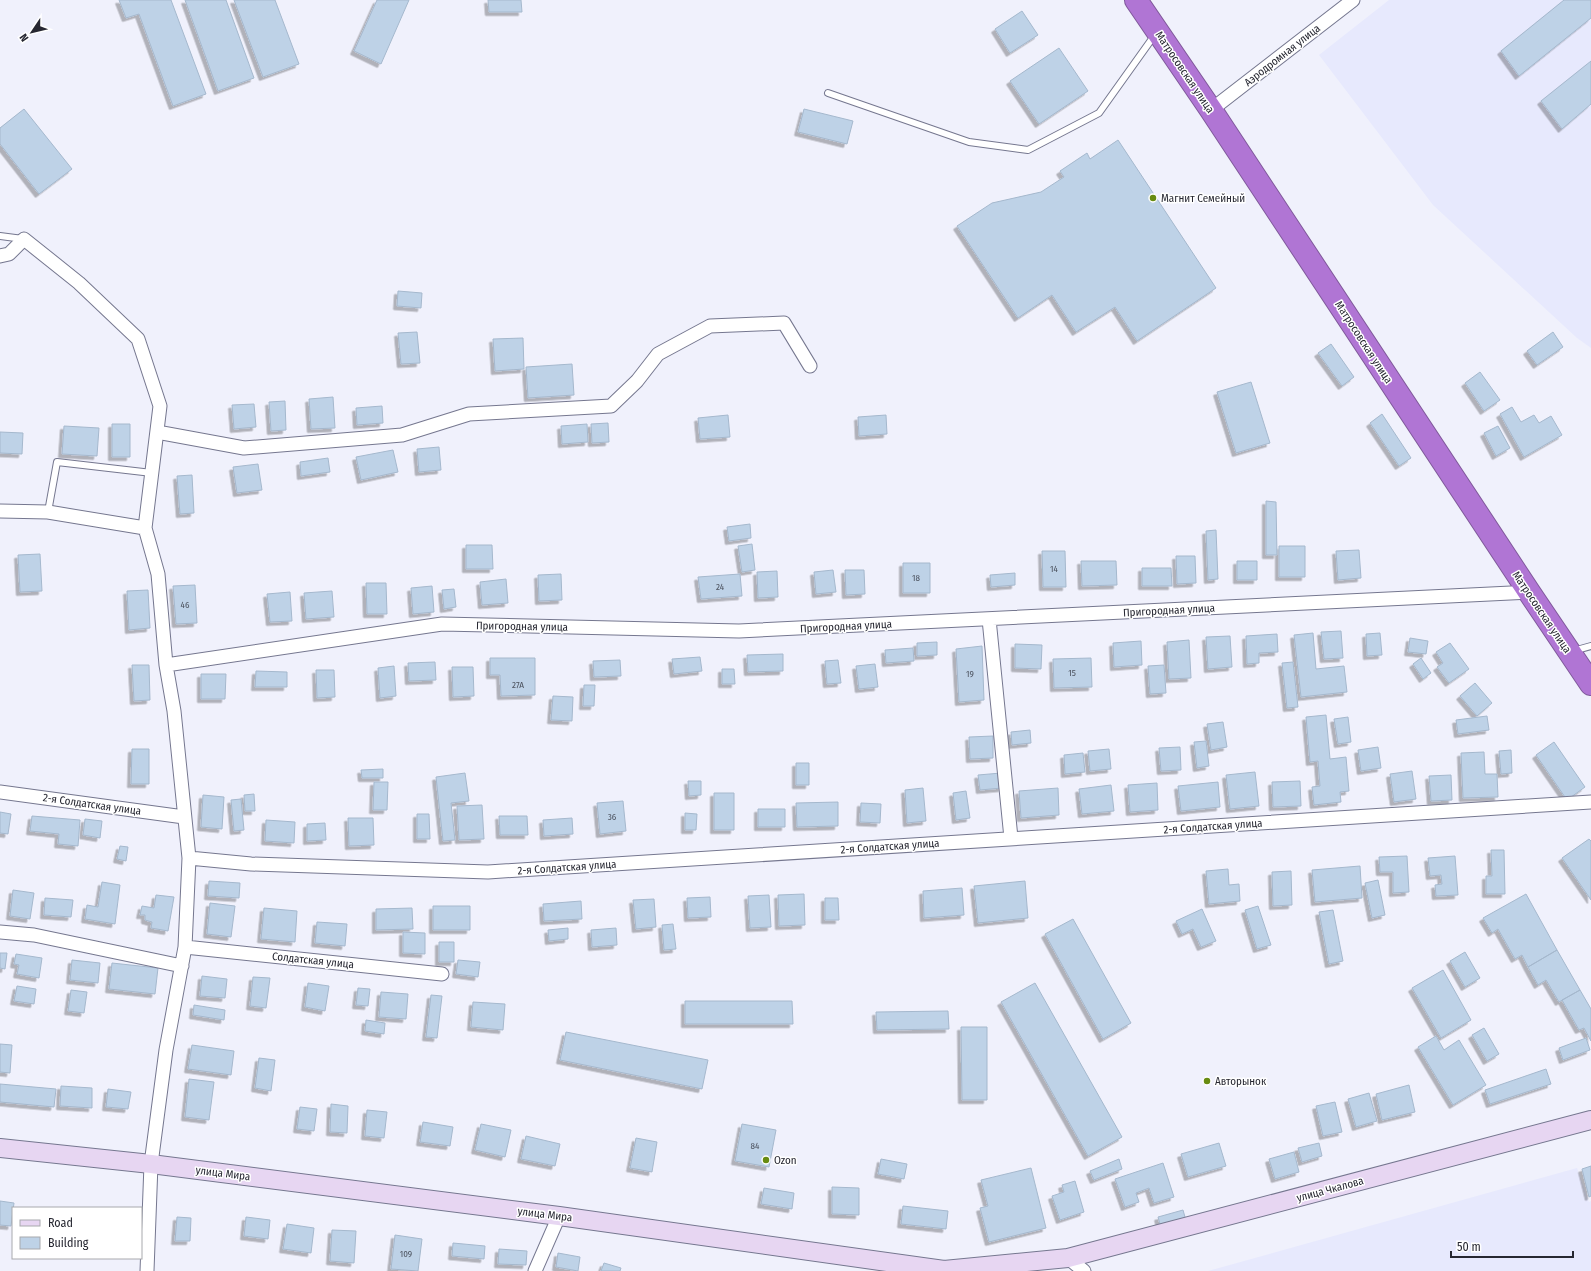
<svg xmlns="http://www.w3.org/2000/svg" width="1591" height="1271" viewBox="0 0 1591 1271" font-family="'Fira Sans Condensed',sans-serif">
  <defs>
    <filter id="shadow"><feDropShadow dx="-3.5" dy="3.5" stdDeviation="0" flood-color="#0004"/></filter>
  </defs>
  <rect width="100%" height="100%" fill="#f0f1fc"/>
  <path fill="#e7e9fd" d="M 1389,0 L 1591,0 L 1591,348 L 1577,338 L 1433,205 L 1319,55 Z
    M 1577,1168 L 1589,1202 L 1591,1201 L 1591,1271 L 1208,1271 Z"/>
  <path fill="#bed2e7" stroke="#a5b8cd" filter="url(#shadow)" d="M 119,0 L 171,0 L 206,94 L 173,106 L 139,14 L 126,18 Z
    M 185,0 L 226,0 L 254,78 L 218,91 Z
    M 234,0 L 275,0 L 299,64 L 263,77 Z
    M 377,0 L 409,0 L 381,64 L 354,51 Z
    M 488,0 L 521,0 L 522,12 L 489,12 Z
    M 1564,0 L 1591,0 L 1591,18 L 1519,76 L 1501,51 Z
    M 1022,11 L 1038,35 L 1010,53 L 995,29 Z
    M 1059,48 L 1088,91 L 1039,124 L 1010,81 Z
    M 1591,61 L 1591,104 L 1562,129 L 1541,101 Z
    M 24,109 L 72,169 L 39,194 L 0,144 L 0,128 Z
    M 804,109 L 853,121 L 847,144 L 798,132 Z
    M 1118,140 L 1216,288 L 1137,341 L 1115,307 L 1076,332 L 1052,295 L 1018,318 L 957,226 L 992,203 L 1041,192 L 1064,177 L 1060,171 L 1087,153 L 1090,159 Z
    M 398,291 L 422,293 L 421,308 L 397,306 Z
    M 417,332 L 420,363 L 401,364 L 398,333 Z
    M 1553,332 L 1563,347 L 1537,365 L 1527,351 Z
    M 523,338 L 524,369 L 495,371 L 493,339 Z
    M 1331,344 L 1354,377 L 1342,386 L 1318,353 Z
    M 572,364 L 574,395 L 528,398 L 526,367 Z
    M 1480,372 L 1500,400 L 1484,411 L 1465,383 Z
    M 1251,382 L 1270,443 L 1236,453 L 1217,392 Z
    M 333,397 L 335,428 L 311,429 L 309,399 Z
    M 285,401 L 286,430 L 271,431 L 269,402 Z
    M 254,404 L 256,427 L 234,429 L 232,405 Z
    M 382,406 L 383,423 L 357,425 L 356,408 Z
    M 1512,407 L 1521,422 L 1534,415 L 1539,423 L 1551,416 L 1562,435 L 1524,457 L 1500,414 Z
    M 1382,414 L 1411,458 L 1399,466 L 1370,423 Z
    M 728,415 L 730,437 L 700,439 L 698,418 Z
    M 886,415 L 887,434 L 859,436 L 858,417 Z
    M 608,423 L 609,442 L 592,443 L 591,424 Z
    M 112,424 L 130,424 L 130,457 L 112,457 Z
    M 587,424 L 588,442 L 562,444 L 561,426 Z
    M 64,426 L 99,428 L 97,456 L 62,454 Z
    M 1498,426 L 1510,448 L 1496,456 L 1484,433 Z
    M 0,432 L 23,433 L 22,454 L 0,453 Z
    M 439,447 L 441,470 L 419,472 L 417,449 Z
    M 393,450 L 398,472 L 361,480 L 356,457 Z
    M 328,458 L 330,472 L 301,476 L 300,462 Z
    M 258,464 L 262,490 L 237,493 L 233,467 Z
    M 192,475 L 194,513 L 180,514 L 177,476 Z
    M 1266,501 L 1276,502 L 1277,555 L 1266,555 Z
    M 750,524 L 751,538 L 729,541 L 727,527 Z
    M 1216,530 L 1218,579 L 1208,580 L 1206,531 Z
    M 752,544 L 755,570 L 742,572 L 738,546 Z
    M 466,545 L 492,545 L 493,569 L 466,569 Z
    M 1279,546 L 1305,546 L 1305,577 L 1279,577 Z
    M 1359,550 L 1361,578 L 1338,580 L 1336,551 Z
    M 1042,551 L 1065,551 L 1066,587 L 1043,587 Z
    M 40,554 L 42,591 L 20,592 L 18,555 Z
    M 1176,556 L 1195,556 L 1196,583 L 1177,584 Z
    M 1081,561 L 1116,561 L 1117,585 L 1082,586 Z
    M 1237,561 L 1257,561 L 1257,580 L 1237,580 Z
    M 903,563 L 930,563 L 930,593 L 903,593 Z
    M 1142,568 L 1171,568 L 1172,586 L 1142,586 Z
    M 833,570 L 836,592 L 816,594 L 814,572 Z
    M 845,570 L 864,570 L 865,594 L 846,595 Z
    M 777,571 L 778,597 L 758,598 L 757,572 Z
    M 1015,573 L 1015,585 L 991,587 L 990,575 Z
    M 561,574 L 562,600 L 539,601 L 538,575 Z
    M 740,574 L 742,596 L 701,599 L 698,577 Z
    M 506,579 L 508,603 L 482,605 L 480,582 Z
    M 366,583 L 386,583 L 387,614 L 367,614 Z
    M 195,585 L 197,623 L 176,624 L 173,586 Z
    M 432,586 L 434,612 L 413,614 L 411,588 Z
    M 454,589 L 456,607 L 444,609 L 442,590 Z
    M 148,590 L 150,628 L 129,630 L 127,591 Z
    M 332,591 L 334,617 L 306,619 L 304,593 Z
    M 290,592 L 292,621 L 270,622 L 267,594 Z
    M 1341,631 L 1343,658 L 1324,659 L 1321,632 Z
    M 1313,633 L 1316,669 L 1344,666 L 1347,692 L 1301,697 L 1294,635 Z
    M 1380,633 L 1382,655 L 1367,656 L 1366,634 Z
    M 1277,634 L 1278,652 L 1259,653 L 1259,663 L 1247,664 L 1246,636 Z
    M 1230,636 L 1232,667 L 1208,669 L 1206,637 Z
    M 1410,638 L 1428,641 L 1426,654 L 1408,652 Z
    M 1189,640 L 1191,678 L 1169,679 L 1167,642 Z
    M 1141,641 L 1142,665 L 1114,667 L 1113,643 Z
    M 937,642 L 937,655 L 917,656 L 917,643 Z
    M 1450,643 L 1469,669 L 1449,683 L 1437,667 L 1443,663 L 1436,652 Z
    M 1015,644 L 1042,645 L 1041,669 L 1015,668 Z
    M 982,646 L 984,700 L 959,702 L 956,649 Z
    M 913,648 L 914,661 L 886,663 L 885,650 Z
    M 783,654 L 783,671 L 748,672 L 747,655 Z
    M 700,657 L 702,671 L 674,674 L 672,659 Z
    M 490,658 L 535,658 L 535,695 L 501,696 L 500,675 L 490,675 Z
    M 1091,658 L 1092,687 L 1054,688 L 1053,659 Z
    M 1421,658 L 1431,673 L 1423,679 L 1413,664 Z
    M 620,660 L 621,676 L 594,677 L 593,661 Z
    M 838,660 L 841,683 L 827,684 L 825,661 Z
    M 435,662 L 436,680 L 409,681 L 408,663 Z
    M 1293,662 L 1298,707 L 1287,708 L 1282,663 Z
    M 875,664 L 878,687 L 859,689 L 856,666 Z
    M 132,665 L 149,665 L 150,700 L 134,701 Z
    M 1164,665 L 1166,693 L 1150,694 L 1148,666 Z
    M 394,666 L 396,696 L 380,698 L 378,668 Z
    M 452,667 L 473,667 L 474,696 L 453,697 Z
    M 722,669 L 734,669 L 735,684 L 722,684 Z
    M 316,670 L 334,670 L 335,697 L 317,698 Z
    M 256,671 L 287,672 L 287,687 L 255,687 Z
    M 201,674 L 226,674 L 225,699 L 201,699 Z
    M 1475,683 L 1492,703 L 1477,716 L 1460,696 Z
    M 584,685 L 595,685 L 594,706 L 583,706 Z
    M 553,696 L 573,697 L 572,721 L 551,720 Z
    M 1326,715 L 1330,759 L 1346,757 L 1349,791 L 1340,792 L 1341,802 L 1314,805 L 1312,787 L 1320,786 L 1318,761 L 1310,762 L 1306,717 Z
    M 1487,716 L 1489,730 L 1458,734 L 1456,720 Z
    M 1348,717 L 1351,742 L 1338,744 L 1334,719 Z
    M 1223,722 L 1227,747 L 1211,750 L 1207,724 Z
    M 1030,730 L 1031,743 L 1012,745 L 1011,732 Z
    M 993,736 L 993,758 L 970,759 L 969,737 Z
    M 1206,741 L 1209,766 L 1197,768 L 1194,742 Z
    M 1554,742 L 1585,787 L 1567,800 L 1536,755 Z
    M 1180,747 L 1181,770 L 1161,771 L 1159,748 Z
    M 1378,747 L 1381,768 L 1361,771 L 1358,750 Z
    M 132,749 L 149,749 L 149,784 L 131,784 Z
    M 1109,749 L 1111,769 L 1090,771 L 1088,751 Z
    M 1511,750 L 1512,773 L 1501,774 L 1499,751 Z
    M 1484,752 L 1485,774 L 1497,774 L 1498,797 L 1463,798 L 1461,753 Z
    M 1083,753 L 1085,772 L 1065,774 L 1064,755 Z
    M 796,763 L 809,763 L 809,785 L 796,785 Z
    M 383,769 L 383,778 L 362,778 L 361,770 Z
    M 1412,771 L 1416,799 L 1394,802 L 1390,774 Z
    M 1255,772 L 1259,806 L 1230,809 L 1226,775 Z
    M 465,773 L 469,801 L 451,803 L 455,840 L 443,841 L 436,777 Z
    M 1001,773 L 1002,788 L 980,790 L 978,775 Z
    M 1451,775 L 1452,800 L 1431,801 L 1429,776 Z
    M 688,781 L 701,781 L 701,795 L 689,796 Z
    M 1300,781 L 1301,806 L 1273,807 L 1272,782 Z
    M 374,782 L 388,782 L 387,810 L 373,810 Z
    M 1218,782 L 1220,807 L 1181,811 L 1178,786 Z
    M 1157,783 L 1158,810 L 1130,812 L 1128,785 Z
    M 1111,785 L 1114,811 L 1082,814 L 1079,789 Z
    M 923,788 L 926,821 L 907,823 L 905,790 Z
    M 1058,788 L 1059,815 L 1021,818 L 1019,791 Z
    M 966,791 L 970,818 L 956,820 L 953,793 Z
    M 714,793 L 734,793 L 734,830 L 714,830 Z
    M 254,794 L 255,811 L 245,811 L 244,795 Z
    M 203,795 L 224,797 L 222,829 L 201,827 Z
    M 241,799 L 244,830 L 234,831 L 231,800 Z
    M 623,801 L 626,831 L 600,834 L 597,803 Z
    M 838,802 L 838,826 L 797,827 L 796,803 Z
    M 861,803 L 881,804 L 880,823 L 860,822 Z
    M 482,805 L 484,839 L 459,840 L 457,806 Z
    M 758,809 L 785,809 L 785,827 L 758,827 Z
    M 0,812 L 11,814 L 8,834 L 0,833 Z
    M 685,813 L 697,814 L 696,830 L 685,830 Z
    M 417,814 L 429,814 L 430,839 L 417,839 Z
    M 32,816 L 80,820 L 78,846 L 58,844 L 59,834 L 30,831 Z
    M 499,816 L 527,816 L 528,835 L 500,835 Z
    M 348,818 L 373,818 L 374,845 L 349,846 Z
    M 572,818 L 573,834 L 544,836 L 543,820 Z
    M 85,819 L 102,821 L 100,838 L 83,835 Z
    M 266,820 L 295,822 L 294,843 L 265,841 Z
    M 325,823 L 326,840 L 307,841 L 307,824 Z
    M 1589,839 L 1591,841 L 1591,900 L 1562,858 Z
    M 120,846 L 128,847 L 126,861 L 117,859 Z
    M 1491,850 L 1504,850 L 1505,894 L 1486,894 L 1486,876 L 1492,876 Z
    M 1407,856 L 1409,892 L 1393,893 L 1393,872 L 1380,872 L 1379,857 Z
    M 1455,856 L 1458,895 L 1436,896 L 1435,885 L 1442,884 L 1441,875 L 1430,876 L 1428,858 Z
    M 1360,866 L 1362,898 L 1315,902 L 1312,870 Z
    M 1228,869 L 1229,885 L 1239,884 L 1240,901 L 1209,904 L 1206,871 Z
    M 1291,871 L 1292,905 L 1273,906 L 1272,872 Z
    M 1378,880 L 1385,915 L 1372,918 L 1365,883 Z
    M 209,881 L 240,883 L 239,898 L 208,896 Z
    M 1025,881 L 1028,918 L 978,923 L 974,886 Z
    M 102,882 L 120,885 L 115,924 L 85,919 L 87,905 L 98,907 Z
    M 962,888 L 964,915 L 924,918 L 923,891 Z
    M 13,890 L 34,893 L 30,919 L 10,916 Z
    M 804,894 L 805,925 L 779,926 L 778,895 Z
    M 1526,894 L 1557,950 L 1528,967 L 1522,955 L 1515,959 L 1498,929 L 1492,933 L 1483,918 Z
    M 156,895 L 174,897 L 168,931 L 151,928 L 152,922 L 145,920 L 145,915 L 140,915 L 142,906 L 154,908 Z
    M 769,895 L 771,927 L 750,928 L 748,896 Z
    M 710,897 L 711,917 L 688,918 L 687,898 Z
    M 45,898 L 73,900 L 71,917 L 44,915 Z
    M 825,898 L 838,898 L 839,920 L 825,920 Z
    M 654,899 L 656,927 L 636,929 L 633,900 Z
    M 581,901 L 582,919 L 544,921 L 543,904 Z
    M 210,903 L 235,906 L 231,937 L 207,934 Z
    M 433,906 L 470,906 L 470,930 L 433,930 Z
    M 1258,906 L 1271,945 L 1257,949 L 1245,910 Z
    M 264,908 L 297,911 L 295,942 L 261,939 Z
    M 412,908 L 413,929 L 376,930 L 376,909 Z
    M 1202,909 L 1216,941 L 1201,947 L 1193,929 L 1182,934 L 1176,921 Z
    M 1333,910 L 1343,961 L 1329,964 L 1319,912 Z
    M 1073,919 L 1131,1023 L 1103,1039 L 1045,934 Z
    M 317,922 L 347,924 L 345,946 L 315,943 Z
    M 673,924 L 676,949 L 664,950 L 662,925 Z
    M 568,928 L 568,939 L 549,941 L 548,930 Z
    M 616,928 L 617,945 L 592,947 L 591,930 Z
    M 403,932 L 425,933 L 425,954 L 403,953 Z
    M 439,942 L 454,942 L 454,962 L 439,962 Z
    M 1557,950 L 1580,990 L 1559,1002 L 1546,980 L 1538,985 L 1528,967 Z
    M 1465,952 L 1480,978 L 1465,987 L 1450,961 Z
    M 0,953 L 7,953 L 5,969 L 0,968 Z
    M 16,954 L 42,958 L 39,978 L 17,974 L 19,965 L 14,964 Z
    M 72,960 L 100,963 L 98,983 L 70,980 Z
    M 458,960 L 480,962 L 478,977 L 456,974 Z
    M 112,963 L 158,968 L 155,994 L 109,989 Z
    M 1443,970 L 1471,1020 L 1441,1038 L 1412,988 Z
    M 202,976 L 227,979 L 225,998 L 200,996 Z
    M 253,977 L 270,978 L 266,1008 L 250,1006 Z
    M 308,983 L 329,986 L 325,1011 L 305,1007 Z
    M 1035,983 L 1122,1137 L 1088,1156 L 1001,1002 Z
    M 17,986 L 36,989 L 34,1004 L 14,1001 Z
    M 358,988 L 370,989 L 368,1006 L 356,1005 Z
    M 71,990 L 87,992 L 84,1013 L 68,1011 Z
    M 1580,990 L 1591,1009 L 1591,1041 L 1584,1028 L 1579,1030 L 1562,1000 Z
    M 381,992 L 408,994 L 406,1019 L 379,1017 Z
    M 431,995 L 442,996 L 437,1038 L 426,1037 Z
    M 685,1001 L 792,1001 L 793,1024 L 685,1024 Z
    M 473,1002 L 505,1004 L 503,1030 L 471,1027 Z
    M 194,1005 L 225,1010 L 224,1020 L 193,1015 Z
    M 948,1011 L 949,1029 L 877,1030 L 876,1012 Z
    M 366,1020 L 385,1023 L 384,1034 L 365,1031 Z
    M 961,1027 L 987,1027 L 987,1100 L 962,1100 Z
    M 1484,1028 L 1499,1054 L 1487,1061 L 1472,1035 Z
    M 566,1032 L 708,1060 L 702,1089 L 560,1060 Z
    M 1436,1036 L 1444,1050 L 1459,1040 L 1486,1085 L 1453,1105 L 1418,1047 Z
    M 1586,1038 L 1590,1050 L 1563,1060 L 1559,1048 Z
    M 0,1044 L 12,1045 L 10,1073 L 0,1072 Z
    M 192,1045 L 234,1051 L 231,1075 L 188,1069 Z
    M 259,1058 L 275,1060 L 271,1091 L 255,1088 Z
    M 1546,1069 L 1551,1084 L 1490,1104 L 1485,1090 Z
    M 189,1079 L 214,1082 L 209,1120 L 185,1117 Z
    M 0,1084 L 56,1089 L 54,1107 L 0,1102 Z
    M 1409,1085 L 1415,1112 L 1382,1120 L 1376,1094 Z
    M 61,1086 L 92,1088 L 92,1108 L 60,1106 Z
    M 108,1089 L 131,1092 L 128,1109 L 106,1107 Z
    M 1369,1093 L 1377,1121 L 1356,1127 L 1348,1099 Z
    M 1335,1102 L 1342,1132 L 1323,1136 L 1316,1106 Z
    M 331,1104 L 348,1106 L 347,1133 L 330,1132 Z
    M 300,1107 L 317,1109 L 314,1131 L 297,1129 Z
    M 367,1110 L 387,1112 L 384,1138 L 365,1136 Z
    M 423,1122 L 453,1127 L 450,1146 L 420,1142 Z
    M 481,1124 L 511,1130 L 505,1157 L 475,1150 Z
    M 742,1124 L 776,1130 L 769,1167 L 735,1161 Z
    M 526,1136 L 560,1144 L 555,1166 L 521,1159 Z
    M 636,1138 L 657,1142 L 652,1172 L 630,1168 Z
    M 1219,1143 L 1226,1166 L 1188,1177 L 1181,1154 Z
    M 1319,1143 L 1322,1156 L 1302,1162 L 1298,1148 Z
    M 1294,1152 L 1299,1172 L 1275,1179 L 1269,1159 Z
    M 881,1159 L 907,1164 L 904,1179 L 878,1174 Z
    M 1119,1159 L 1122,1169 L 1094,1180 L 1090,1171 Z
    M 1163,1163 L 1174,1197 L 1154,1203 L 1149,1188 L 1136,1193 L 1139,1202 L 1125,1207 L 1115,1179 Z
    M 1591,1166 L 1591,1196 L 1589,1197 L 1582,1169 Z
    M 1031,1168 L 1046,1228 L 989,1242 L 980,1208 L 988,1206 L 981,1180 Z
    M 1075,1181 L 1084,1212 L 1060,1220 L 1052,1196 L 1064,1192 L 1062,1185 Z
    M 832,1187 L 859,1188 L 859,1215 L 832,1214 Z
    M 764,1188 L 794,1193 L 792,1209 L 761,1204 Z
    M 0,1201 L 14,1203 L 11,1226 L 0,1225 Z
    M 903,1206 L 948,1211 L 946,1229 L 901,1224 Z
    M 1183,1210 L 1187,1224 L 1162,1231 L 1158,1217 Z
    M 177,1217 L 191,1218 L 190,1241 L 175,1241 Z
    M 246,1217 L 270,1220 L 268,1239 L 244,1236 Z
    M 287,1224 L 314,1228 L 311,1253 L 283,1249 Z
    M 332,1230 L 356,1231 L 354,1263 L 330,1261 Z
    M 395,1235 L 422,1239 L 418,1271 L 391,1269 Z
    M 453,1243 L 485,1246 L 484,1259 L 452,1256 Z
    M 499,1249 L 527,1251 L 526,1265 L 498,1264 Z
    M 558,1253 L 580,1257 L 578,1271 L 556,1267 Z
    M 604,1263 L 621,1268 L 620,1271 L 601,1271 Z"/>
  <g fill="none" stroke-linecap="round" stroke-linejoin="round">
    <defs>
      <path id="lane" d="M 828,93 L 969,142 L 1028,150 L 1099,113 L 1154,36
        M 0,236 L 23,239
        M 48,512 L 57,462 L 152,473
        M 1573,651 L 1591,646"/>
      <path id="street" d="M 1211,110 L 1353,0
        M 0,256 L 9,254 L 24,239 L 79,283 L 138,339 L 160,406 L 145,528 L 158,574 L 166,665 L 174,711 L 189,858 L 185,947 L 166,1050 L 151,1164 L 147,1271
        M 157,432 L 244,448 L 402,435 L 469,414 L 611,406 L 637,381 L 658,354 L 710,326 L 784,323 L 810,366
        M 0,511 L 48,512 L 145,528
        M 989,619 L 1011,838
        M 166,665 L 442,624 L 739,631 L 1529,592
        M 0,792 L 184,817
        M 189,858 L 251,864 L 488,872 L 1591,802
        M 0,932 L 34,935 L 182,966
        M 185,947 L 442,974
        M 1068,1258 L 1084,1271
        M 535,1271 L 559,1216"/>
      <path id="secondary" d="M 0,1148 L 151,1164 L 559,1216 L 944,1270 L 1068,1258 L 1591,1120"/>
      <path id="highway" d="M 1136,0 L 1211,110 L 1529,592 L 1591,684"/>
    </defs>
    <use href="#lane" stroke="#75778f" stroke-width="8"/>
    <use href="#street" stroke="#75778f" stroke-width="15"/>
    <use href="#secondary" stroke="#75778f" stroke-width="20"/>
    <use href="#highway" stroke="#805a9b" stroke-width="24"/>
    <use href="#lane" stroke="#fff" stroke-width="6"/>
    <use href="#street" stroke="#fff" stroke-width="13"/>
    <use href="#secondary" stroke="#e7d6f2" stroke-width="18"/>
    <use href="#highway" stroke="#b075d4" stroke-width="22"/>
  </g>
  <g fill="#678b10" stroke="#fff" stroke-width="1.5">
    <circle cx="1153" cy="198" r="4"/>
    <circle cx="1207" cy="1081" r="4"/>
    <circle cx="766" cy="1160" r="4"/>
  </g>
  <g text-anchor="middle" stroke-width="3" stroke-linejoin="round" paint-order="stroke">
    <g font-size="9" fill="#4c525e">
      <text x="1054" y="572">14</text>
      <text x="916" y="581">18</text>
      <text x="720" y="590">24</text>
      <text x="185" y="608">46</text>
      <text x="1072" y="676">15</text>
      <text x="970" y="677">19</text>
      <text x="518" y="688">27А</text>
      <text x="612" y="820">36</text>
      <text x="755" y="1149">84</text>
      <text x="406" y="1257">109</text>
    </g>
    <g font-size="11" fill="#262731" stroke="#fff">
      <text transform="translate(1282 55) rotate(-38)" y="4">Аэродромная улица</text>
      <text transform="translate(1185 72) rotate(56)" y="4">Матросовская улица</text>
      <text transform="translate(1364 342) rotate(57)" y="4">Матросовская улица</text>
      <text transform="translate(1169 610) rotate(-3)" y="4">Пригородная улица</text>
      <text transform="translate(1542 612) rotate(56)" y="4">Матросовская улица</text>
      <text transform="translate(522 626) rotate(1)" y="4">Пригородная улица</text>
      <text transform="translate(846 626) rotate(-3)" y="4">Пригородная улица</text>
      <text transform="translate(92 804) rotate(8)" y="4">2-я Солдатская улица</text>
      <text transform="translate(1213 826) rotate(-4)" y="4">2-я Солдатская улица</text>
      <text transform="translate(890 846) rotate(-4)" y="4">2-я Солдатская улица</text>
      <text transform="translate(567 867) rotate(-4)" y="4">2-я Солдатская улица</text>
      <text transform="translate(313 960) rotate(6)" y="4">Солдатская улица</text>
      <text transform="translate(223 1173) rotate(7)" y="4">улица Мира</text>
      <text transform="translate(1330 1189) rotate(-15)" y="4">улица Чкалова</text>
      <text transform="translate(545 1214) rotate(7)" y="4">улица Мира</text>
    </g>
    <g font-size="11" fill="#262731" stroke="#fff" text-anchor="start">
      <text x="1161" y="202">Магнит Семейный</text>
      <text x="1215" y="1085">Авторынок</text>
      <text x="774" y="1164">Ozon</text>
    </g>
  </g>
  <rect x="12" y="1207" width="130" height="52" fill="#ffffff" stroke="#a8a9ad"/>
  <rect x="20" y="1220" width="20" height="6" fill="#e7d6f2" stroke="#a8a9ad"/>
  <text x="48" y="1227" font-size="12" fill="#262731">Road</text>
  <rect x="20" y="1237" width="20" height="12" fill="#bed2e7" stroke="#a8a9ad"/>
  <text x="48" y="1247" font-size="12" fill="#262731">Building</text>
  <g transform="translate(32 32) rotate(235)" stroke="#ffffff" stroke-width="3" paint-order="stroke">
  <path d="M0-3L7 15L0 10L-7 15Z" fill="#262731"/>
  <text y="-6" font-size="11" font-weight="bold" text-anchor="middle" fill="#262731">N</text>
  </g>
  <path d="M1451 1251v6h122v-6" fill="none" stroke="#262731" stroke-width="2"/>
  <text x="1457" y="1251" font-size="12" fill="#262731" stroke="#ffffff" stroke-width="3" paint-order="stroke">50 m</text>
</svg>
